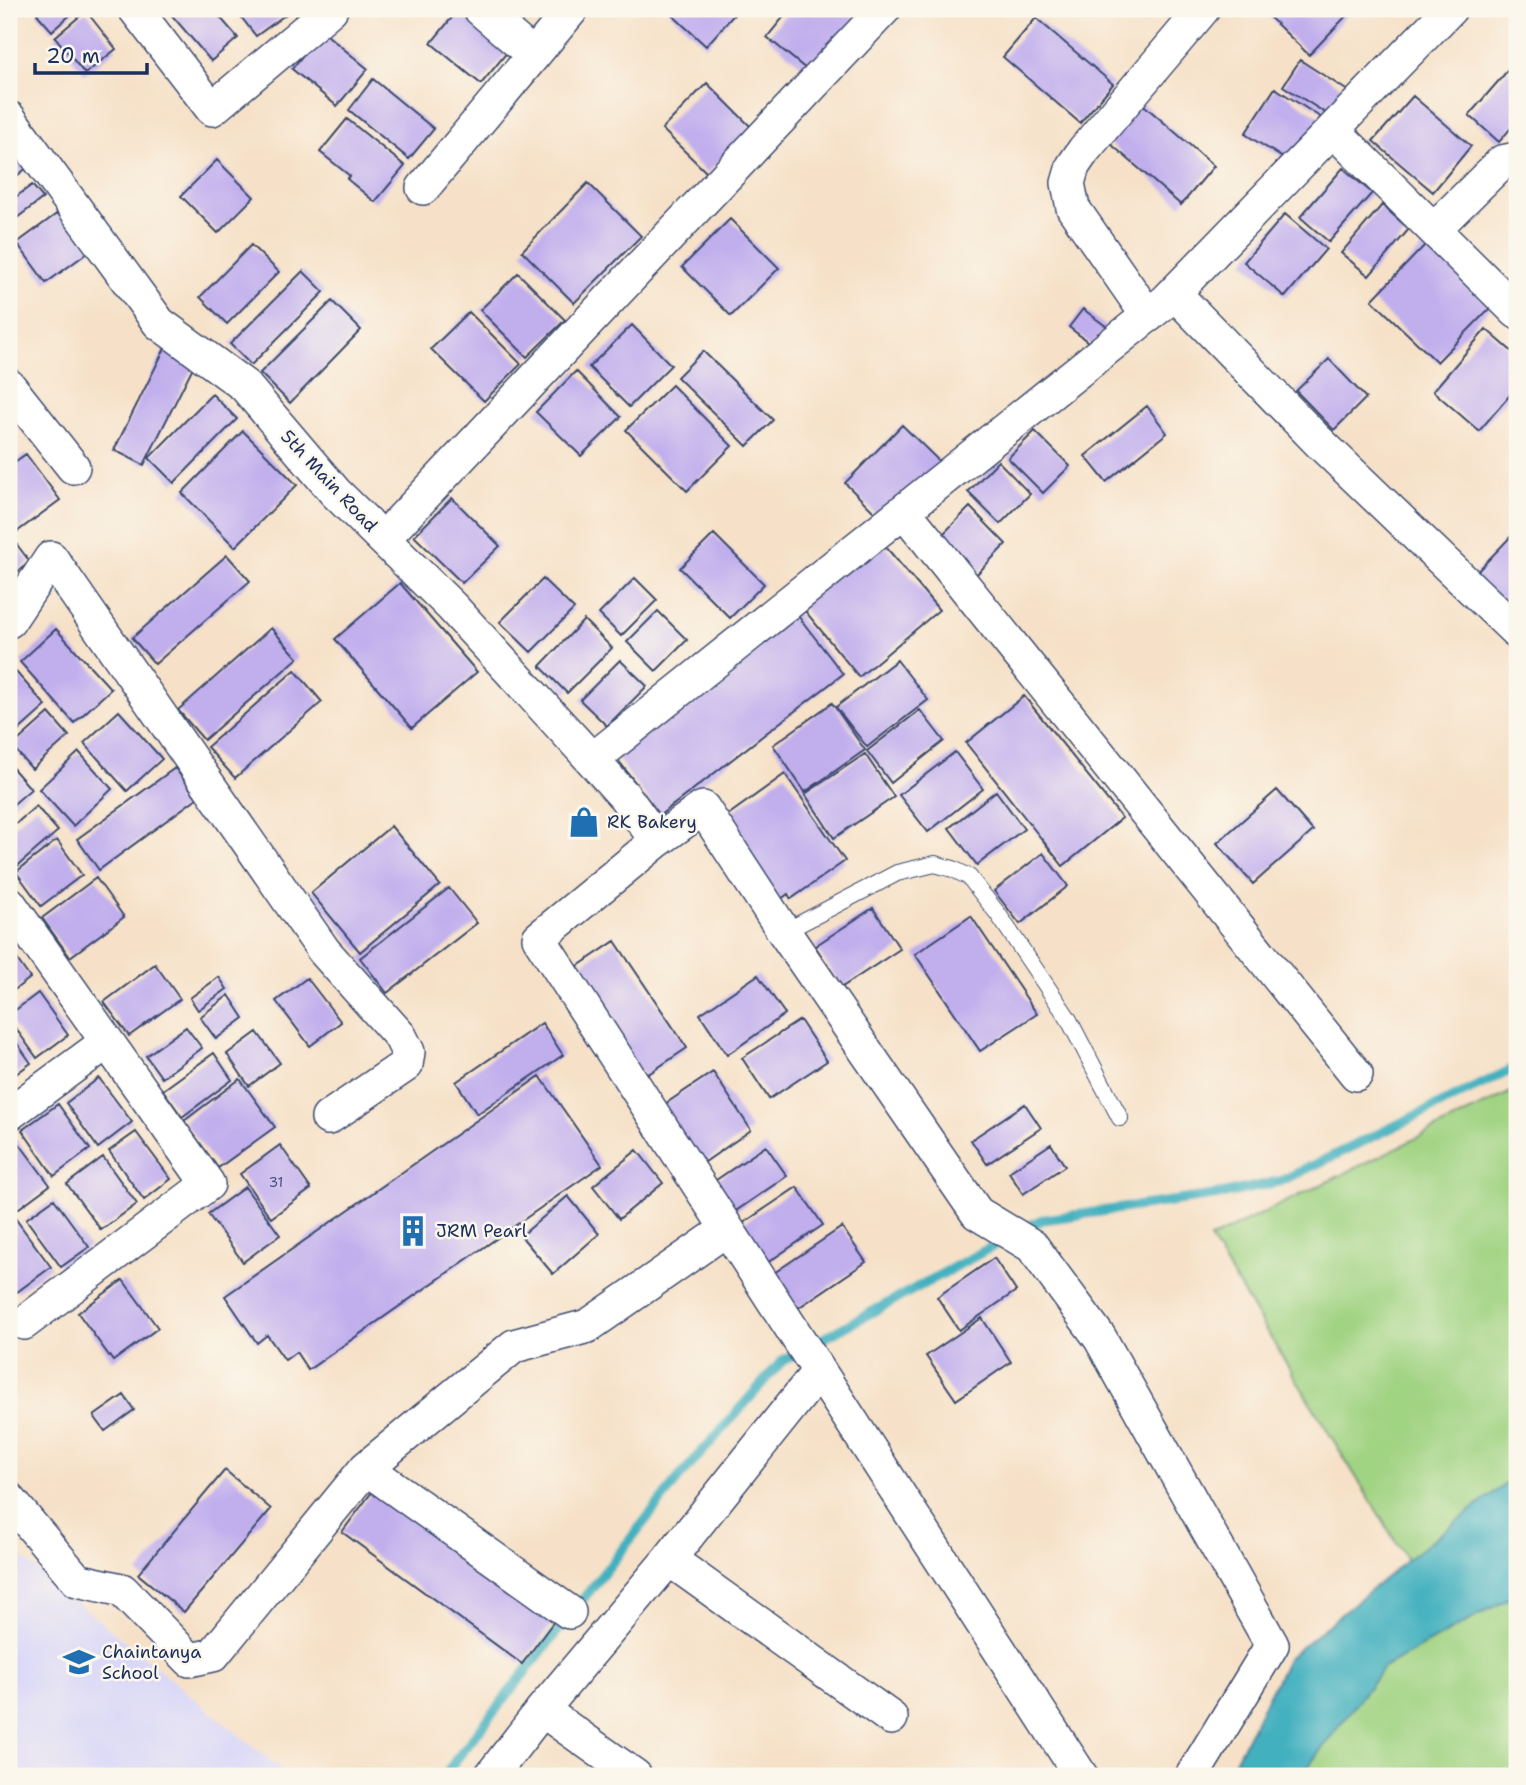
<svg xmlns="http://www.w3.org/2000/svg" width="1526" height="1785" viewBox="0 0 1526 1785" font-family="'Shantell Sans',sans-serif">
  <rect width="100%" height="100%" fill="#fbf7ec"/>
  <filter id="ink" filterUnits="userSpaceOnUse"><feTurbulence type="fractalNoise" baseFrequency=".0143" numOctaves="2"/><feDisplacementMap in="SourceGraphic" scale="14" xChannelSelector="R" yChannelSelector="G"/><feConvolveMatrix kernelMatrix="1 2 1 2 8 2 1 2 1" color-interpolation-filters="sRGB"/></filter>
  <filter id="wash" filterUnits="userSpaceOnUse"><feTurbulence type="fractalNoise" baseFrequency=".00686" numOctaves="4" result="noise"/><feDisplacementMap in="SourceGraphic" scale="28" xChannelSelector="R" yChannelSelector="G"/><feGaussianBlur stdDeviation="1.57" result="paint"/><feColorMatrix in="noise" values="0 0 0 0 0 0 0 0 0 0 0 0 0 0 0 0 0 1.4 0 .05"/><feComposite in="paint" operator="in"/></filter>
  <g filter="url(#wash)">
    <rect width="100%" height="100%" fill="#f6e1c8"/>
    <path fill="#d9d7f8" d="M 9,1547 L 289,1776 L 9,1776 Z"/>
    <path fill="#a0d382" stroke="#5e8170" stroke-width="2" d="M 1517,1089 L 1517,1475 L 1407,1560 L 1210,1239 Z
      M 1517,1594 L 1517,1776 L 1301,1776 L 1383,1668 Z"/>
    <path fill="#42b0bf" stroke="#2e708e" stroke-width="2" d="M 1517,1475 L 1517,1594 L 1383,1668 L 1301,1776 L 1227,1776 L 1288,1658 L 1407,1560 Z"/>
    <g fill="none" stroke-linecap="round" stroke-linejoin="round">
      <path stroke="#42b0bf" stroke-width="10" d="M 445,1776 L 455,1761 L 678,1479 L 782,1361 L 1041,1220 L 1223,1194 L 1281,1181 L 1517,1067"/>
    </g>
    <g id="blocks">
      <path fill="#c0aeed" d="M 43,9 L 77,9 L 52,31 L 37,14 Z
        M 173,9 L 213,9 L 238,38 L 211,61 L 169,12 Z
        M 235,9 L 293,9 L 256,36 Z
        M 459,9 L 509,50 L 481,84 L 431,43 Z
        M 671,9 L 739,9 L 706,46 L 669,12 Z
        M 790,9 L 843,9 L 856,19 L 812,74 L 767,37 Z
        M 1261,9 L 1344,9 L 1349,13 L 1309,55 Z
        M 86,11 L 116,49 L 85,74 L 55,37 Z
        M 1036,18 L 1113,84 L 1080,123 L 1003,57 Z
        M 322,31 L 368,69 L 337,106 L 292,69 Z
        M 1300,60 L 1354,95 L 1338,121 L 1283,86 Z
        M 1508,70 L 1517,79 L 1517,121 L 1499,142 L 1469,115 Z
        M 373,79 L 434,129 L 409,159 L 349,110 Z
        M 707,83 L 752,128 L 707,173 L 662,129 Z
        M 1275,88 L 1323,119 L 1294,165 L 1245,134 Z
        M 1413,96 L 1471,146 L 1433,192 L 1373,141 Z
        M 1138,100 L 1214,166 L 1181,205 L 1105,139 Z
        M 347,119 L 405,166 L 375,202 L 347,179 L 350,176 L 320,152 Z
        M 9,141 L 28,167 L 9,182 Z
        M 217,160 L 254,197 L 218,233 L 181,196 Z
        M 1343,168 L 1372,193 L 1329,242 L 1300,217 Z
        M 588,183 L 641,236 L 574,303 L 522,251 Z
        M 32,185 L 43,198 L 9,224 L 9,202 Z
        M 1382,205 L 1409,229 L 1369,276 L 1341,253 Z
        M 62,210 L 91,250 L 46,283 L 17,243 Z
        M 1285,214 L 1326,249 L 1285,297 L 1244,262 Z
        M 730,219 L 779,268 L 731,316 L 682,267 Z
        M 1426,244 L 1491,307 L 1437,362 L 1372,300 Z
        M 251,245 L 279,272 L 227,324 L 200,297 Z
        M 303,271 L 324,292 L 251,365 L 230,344 Z
        M 518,273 L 565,320 L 527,357 L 480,310 Z
        M 332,301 L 361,330 L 290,403 L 260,373 Z
        M 1083,309 L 1107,327 L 1092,345 L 1069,327 Z
        M 469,312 L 521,364 L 484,401 L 431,349 Z
        M 632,325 L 671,365 L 629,407 L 589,367 Z
        M 1486,329 L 1517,356 L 1517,387 L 1479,431 L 1433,391 Z
        M 165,348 L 195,363 L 144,465 L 114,450 Z
        M 703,351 L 773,420 L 747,446 L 677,377 Z
        M 1329,359 L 1366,398 L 1334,430 L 1296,391 Z
        M 576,371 L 621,417 L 581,456 L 536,412 Z
        M 672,385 L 732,446 L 687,491 L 626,430 Z
        M 212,394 L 237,419 L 174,483 L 149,458 Z
        M 1147,406 L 1167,433 L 1106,482 L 1085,456 Z
        M 902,425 L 941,463 L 883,521 L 845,483 Z
        M 243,431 L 297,485 L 235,547 L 182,493 Z
        M 1035,431 L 1070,466 L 1043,493 L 1008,458 Z
        M 26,454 L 60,500 L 14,534 L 9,526 L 9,466 Z
        M 998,461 L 1030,494 L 1000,524 L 968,492 Z
        M 452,498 L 500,546 L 462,583 L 414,536 Z
        M 970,507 L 1006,544 L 976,575 L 939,538 Z
        M 1517,530 L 1517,619 L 1473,576 Z
        M 9,534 L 30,562 L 9,578 Z
        M 714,534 L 764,584 L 730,618 L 680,568 Z
        M 880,540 L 939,610 L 859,677 L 801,606 Z
        M 227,555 L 250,581 L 155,664 L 132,638 Z
        M 635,578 L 657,600 L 621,636 L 599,614 Z
        M 543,579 L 574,609 L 531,652 L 500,622 Z
        M 400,583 L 477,672 L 412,728 L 335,639 Z
        M 658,611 L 687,640 L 656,671 L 627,642 Z
        M 795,612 L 843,674 L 660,815 L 612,752 Z
        M 584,620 L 612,648 L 567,693 L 540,666 Z
        M 271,628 L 298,658 L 204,740 L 178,710 Z
        M 56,629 L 111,689 L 74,723 L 20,662 Z
        M 620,660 L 647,686 L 607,726 L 580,700 Z
        M 897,660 L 928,700 L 867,747 L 836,707 Z
        M 295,670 L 322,702 L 235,778 L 207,747 Z
        M 16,672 L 46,706 L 9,739 L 9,678 Z
        M 1024,696 L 1122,818 L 1063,866 L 966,743 Z
        M 832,703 L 865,750 L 805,792 L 773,745 Z
        M 920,710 L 944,741 L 891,783 L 867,751 Z
        M 119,711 L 162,759 L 127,791 L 84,743 Z
        M 49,713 L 69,736 L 32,769 L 12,746 Z
        M 79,752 L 112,789 L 73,826 L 39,789 Z
        M 955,752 L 983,789 L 928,832 L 899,795 Z
        M 865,754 L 894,797 L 834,838 L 805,794 Z
        M 9,764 L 31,789 L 9,808 Z
        M 175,768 L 197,798 L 99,870 L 77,839 Z
        M 785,774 L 845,861 L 791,899 L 788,894 L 777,902 L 721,820 Z
        M 1277,790 L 1313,831 L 1253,884 L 1217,843 Z
        M 996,791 L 1024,829 L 977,865 L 949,828 Z
        M 36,806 L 58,831 L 14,869 L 9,862 L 9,830 Z
        M 391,826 L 440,885 L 360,952 L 311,893 Z
        M 57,840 L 82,875 L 41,906 L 16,872 Z
        M 1043,853 L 1068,886 L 1020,924 L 994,891 Z
        M 96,878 L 124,917 L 70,957 L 42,918 Z
        M 449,888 L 477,923 L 387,993 L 360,958 Z
        M 873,908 L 900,949 L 842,987 L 815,946 Z
        M 971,916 L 1037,1014 L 980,1051 L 915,954 Z
        M 615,941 L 687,1048 L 644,1077 L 572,970 Z
        M 9,948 L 30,978 L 9,994 Z
        M 155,964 L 180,999 L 129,1036 L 104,1002 Z
        M 758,975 L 785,1014 L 727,1055 L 700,1014 Z
        M 219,977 L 227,989 L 198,1010 L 190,998 Z
        M 307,978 L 341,1022 L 310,1046 L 276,1001 Z
        M 38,993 L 68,1035 L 37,1058 L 9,1019 L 9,1015 Z
        M 229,995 L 244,1018 L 216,1039 L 200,1017 Z
        M 800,1020 L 827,1061 L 769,1099 L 742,1058 Z
        M 542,1023 L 563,1055 L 477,1114 L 456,1082 Z
        M 186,1027 L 202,1048 L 162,1078 L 146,1056 Z
        M 9,1032 L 31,1063 L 9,1079 Z
        M 257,1032 L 280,1063 L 249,1086 L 227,1054 Z
        M 214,1053 L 232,1080 L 182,1117 L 163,1090 Z
        M 713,1072 L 751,1130 L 692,1171 L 653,1112 Z
        M 540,1076 L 602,1165 L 308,1370 L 296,1352 L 285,1360 L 267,1335 L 257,1343 L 225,1296 Z
        M 99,1078 L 132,1122 L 98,1148 L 66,1103 Z
        M 240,1079 L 275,1127 L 218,1168 L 184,1121 Z
        M 58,1104 L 90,1149 L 54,1176 L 22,1130 Z
        M 1025,1104 L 1041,1128 L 987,1164 L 971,1140 Z
        M 136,1132 L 171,1179 L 144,1200 L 109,1151 Z
        M 16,1139 L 50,1185 L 15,1211 L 9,1202 L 9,1145 Z
        M 1051,1144 L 1065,1166 L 1023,1194 L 1009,1172 Z
        M 280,1145 L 311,1189 L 271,1218 L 240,1174 Z
        M 766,1146 L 787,1176 L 724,1219 L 703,1189 Z
        M 637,1150 L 663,1183 L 619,1219 L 593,1186 Z
        M 103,1157 L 137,1204 L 101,1230 L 67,1184 Z
        M 245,1187 L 280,1235 L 243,1262 L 208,1214 Z
        M 797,1187 L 823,1225 L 761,1267 L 736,1228 Z
        M 568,1196 L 599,1234 L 553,1274 L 521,1236 Z
        M 54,1199 L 89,1247 L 61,1267 L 26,1219 Z
        M 12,1214 L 51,1267 L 17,1292 L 9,1281 L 9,1216 Z
        M 842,1227 L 866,1262 L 798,1308 L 774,1273 Z
        M 994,1258 L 1016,1291 L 959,1330 L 937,1297 Z
        M 123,1280 L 158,1328 L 113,1361 L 78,1313 Z
        M 982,1318 L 1011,1362 L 956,1400 L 926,1356 Z
        M 124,1395 L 134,1410 L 105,1431 L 94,1416 Z
        M 225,1470 L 271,1509 L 184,1612 L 138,1574 Z
        M 375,1488 L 554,1621 L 522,1664 L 342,1532 Z"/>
    </g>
  </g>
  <g filter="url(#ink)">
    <use href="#blocks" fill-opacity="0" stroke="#3c4a6e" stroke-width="2"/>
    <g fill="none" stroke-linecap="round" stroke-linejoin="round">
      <defs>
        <path id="lane" d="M 784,932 L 897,873 L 935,864 L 953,869 L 969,877 L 998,914 L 1068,1018 L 1120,1118"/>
        <path id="street" d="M 135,9 L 212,109 L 331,9
          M 480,9 L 533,55
          M 9,118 L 159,323 L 245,386 L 335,492 L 452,607 L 592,760 L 625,797 L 657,841
          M 1333,130 L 1517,312
          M 423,188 L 572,9
          M 1434,229 L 1502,162 L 1517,159
          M 1174,293 L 1318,441 L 1517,632
          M 1148,316 L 1073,208 L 1068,183 L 1073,166 L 1084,150 L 1203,9
          M 9,386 L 73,467
          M 904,511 L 1356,1074
          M 383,539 L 884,9
          M 9,621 L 51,558 L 324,951 L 400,1036 L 408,1052 L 406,1065 L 328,1118
          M 592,760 L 1166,301 L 1450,9
          M 9,903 L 208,1184 L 24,1323
          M 9,1114 L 107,1042
          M 366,1468 L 514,1346 L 588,1326 L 727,1229
          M 9,1499 L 77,1580 L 122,1590 L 190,1660 L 213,1655 L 366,1468 L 569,1612
          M 669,1559 L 891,1718
          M 491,1776 L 542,1710
          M 635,1776 L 542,1710 L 669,1559 L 819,1371
          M 1081,1776 L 539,938 L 657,841 L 703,808 L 784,932 L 977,1213 L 1032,1246 L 1100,1338 L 1272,1645 L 1192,1776"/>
      </defs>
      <use href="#lane" stroke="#3c4a6e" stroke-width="18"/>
      <use href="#street" stroke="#3c4a6e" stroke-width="36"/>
      <use href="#lane" stroke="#fff" stroke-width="16"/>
      <use href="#street" stroke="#fff" stroke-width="33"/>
    </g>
  </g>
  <defs>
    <symbol id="shop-bare" viewBox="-9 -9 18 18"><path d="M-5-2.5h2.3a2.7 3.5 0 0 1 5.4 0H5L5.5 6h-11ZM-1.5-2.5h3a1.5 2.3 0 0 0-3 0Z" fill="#1f6fb2" stroke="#fbf7ec" stroke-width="2.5" paint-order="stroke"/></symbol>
    <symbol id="building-bare" viewBox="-9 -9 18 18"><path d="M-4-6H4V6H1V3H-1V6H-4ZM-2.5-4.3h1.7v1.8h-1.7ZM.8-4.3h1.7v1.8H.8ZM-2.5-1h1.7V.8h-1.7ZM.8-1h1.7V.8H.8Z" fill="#1f6fb2" stroke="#fbf7ec" stroke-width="2.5" paint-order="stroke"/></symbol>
    <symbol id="school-bare" viewBox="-9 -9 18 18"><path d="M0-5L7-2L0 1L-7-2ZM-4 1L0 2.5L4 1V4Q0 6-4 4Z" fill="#1f6fb2" stroke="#fbf7ec" stroke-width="2.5" paint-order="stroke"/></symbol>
  </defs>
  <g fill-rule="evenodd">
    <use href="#shop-bare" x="562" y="800" width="44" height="44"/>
    <use href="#building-bare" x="391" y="1209" width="44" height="44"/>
    <use href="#school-bare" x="57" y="1640" width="44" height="44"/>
  </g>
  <g text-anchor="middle" stroke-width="5" stroke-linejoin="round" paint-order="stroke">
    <g font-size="14" fill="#444f82">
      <text x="276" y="1187">31</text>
    </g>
    <g font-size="18" fill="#1b2f5e" stroke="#fbf7ec">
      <text transform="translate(329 481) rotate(47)" y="6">5th Main Road</text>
    </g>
    <g font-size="18" fill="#1b2f5e" stroke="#fbf7ec" text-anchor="start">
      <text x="607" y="828">RK Bakery</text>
      <text x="436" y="1237">JRM Pearl</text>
      <text x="102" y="1658">Chaintanya<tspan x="102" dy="21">School</tspan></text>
    </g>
  </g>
  <rect width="1526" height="1785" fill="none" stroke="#fbf7ec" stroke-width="35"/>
  <path d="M35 63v10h112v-10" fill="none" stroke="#1b2f5e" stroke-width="3.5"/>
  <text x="46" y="63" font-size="21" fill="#1b2f5e" stroke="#fbf7ec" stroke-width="5" paint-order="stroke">20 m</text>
</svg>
